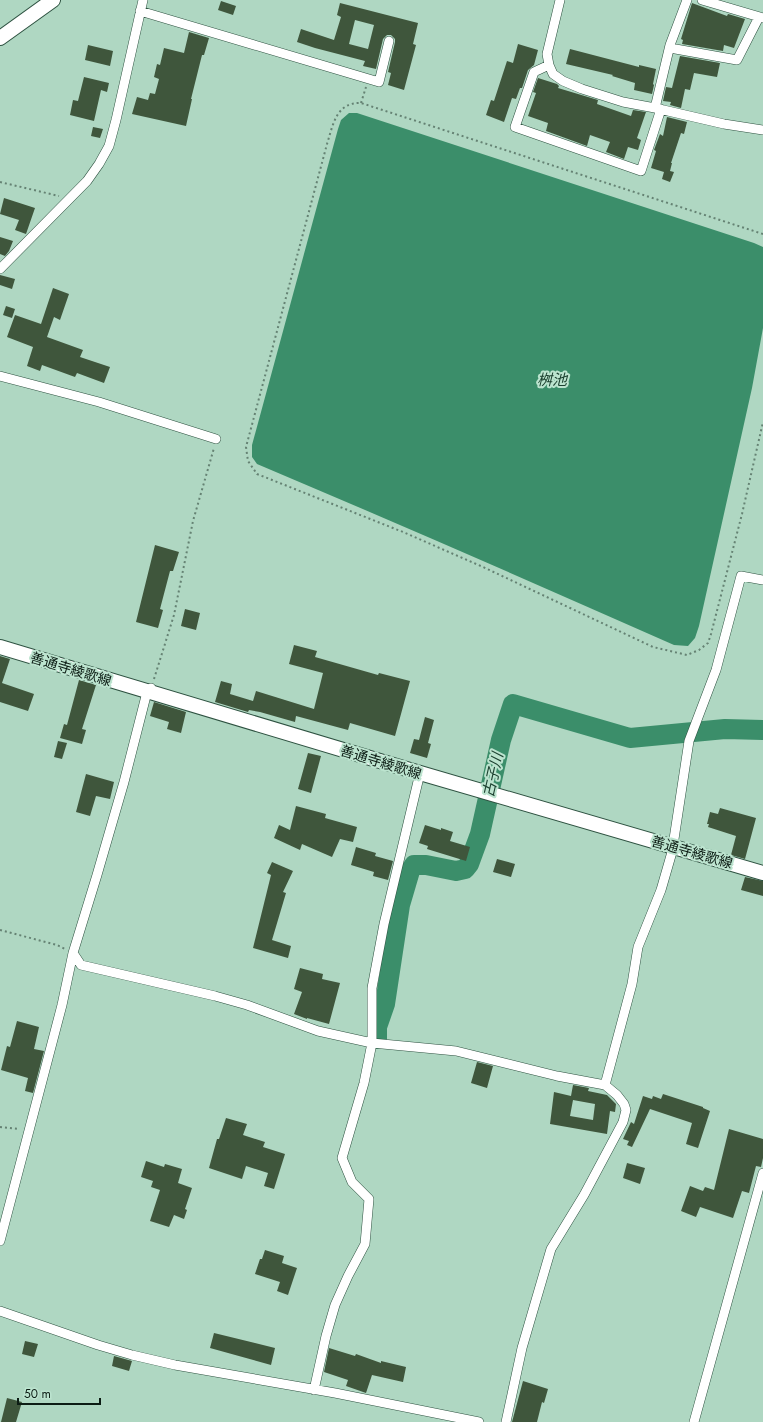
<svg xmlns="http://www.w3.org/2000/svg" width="763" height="1422" viewBox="0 0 763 1422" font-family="Jost,'Noto Sans JP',sans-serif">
  <rect width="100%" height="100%" fill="#afd7c2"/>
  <path fill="#3b8e6a" d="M 349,113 L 357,113 L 754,243 L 763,247 L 763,328 L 752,388 L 699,626 L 695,638 L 688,646 L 674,645 C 536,584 397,523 257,464 L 252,457 L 252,445 L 338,129 L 341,120 Z"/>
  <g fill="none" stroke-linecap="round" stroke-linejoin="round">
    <path stroke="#3b8e6a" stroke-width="20" d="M 377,1039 L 377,1027 L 385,1004 L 400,905 L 410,871 L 414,865 L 426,865 L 456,871 L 465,869 L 469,864 L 480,834 L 501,740 L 513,704 L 630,738 L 725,729 L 763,730"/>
  </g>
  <path fill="#3f563c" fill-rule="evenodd" d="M 221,1 L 236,6 L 233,15 L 218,10 Z
    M 340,3 L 418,23 L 413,44 L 416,45 L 404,90 L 388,85 L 391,73 L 388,72 L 395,42 L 395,39 L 391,35 L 387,35 L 383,39 L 376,69 L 363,66 L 365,61 L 315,48 L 297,42 L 301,29 L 334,40 L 341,17 L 337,15 ZM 355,20 L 374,25 L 368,49 L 349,44 Z
    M 692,3 L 727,16 L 728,14 L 745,19 L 734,48 L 724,45 L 723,51 L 682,44 L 683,40 L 681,39 Z
    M 189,32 L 209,38 L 204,55 L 202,55 L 191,99 L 192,99 L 186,126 L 132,114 L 137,97 L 148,100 L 150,93 L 155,94 L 159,79 L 154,77 L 157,64 L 160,65 L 164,48 L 184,53 Z
    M 518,44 L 538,50 L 534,65 L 528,70 L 522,88 L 520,88 L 516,99 L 512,98 L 504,122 L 486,115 L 491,100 L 494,101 L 507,61 L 513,63 Z
    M 88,45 L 113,51 L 110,66 L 85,60 Z
    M 570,49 L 639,67 L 639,65 L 656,69 L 653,84 L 654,85 L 652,94 L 634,90 L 635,83 L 612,76 L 613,75 L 566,64 Z
    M 680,56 L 720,63 L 717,77 L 694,73 L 690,90 L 685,89 L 681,108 L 670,105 L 671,102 L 663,101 L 666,87 L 672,88 Z
    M 84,77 L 109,83 L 107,92 L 101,90 L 94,121 L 70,115 L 73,100 L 78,101 Z
    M 538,78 L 557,84 L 559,86 L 558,88 L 598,100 L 597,104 L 631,116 L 633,110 L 646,112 L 637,138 L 641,140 L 638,150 L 628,147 L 624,159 L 606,152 L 610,142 L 590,135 L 587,146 L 546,131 L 548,123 L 528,116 L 536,93 L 533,92 Z
    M 667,117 L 687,122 L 684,134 L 681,133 L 671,163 L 672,163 L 670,171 L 674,172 L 670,182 L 662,179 L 664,172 L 651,168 L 656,151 L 654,150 L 660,134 L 663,136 Z
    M 93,127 L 103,129 L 100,138 L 91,136 Z
    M 4,198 L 35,208 L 26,234 L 15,230 L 19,220 L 0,214 Z
    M 0,237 L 13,241 L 9,251 L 5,256 L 0,254 Z
    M 0,275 L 15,279 L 12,289 L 0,285 Z
    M 53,288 L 69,294 L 60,320 L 54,317 L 47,337 L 83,350 L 80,357 L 110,367 L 104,383 L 77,373 L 75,377 L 42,365 L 40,371 L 27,366 L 33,347 L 7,337 L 15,315 L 41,324 Z
    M 6,306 L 15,309 L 12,318 L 3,315 Z
    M 155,545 L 179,552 L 173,571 L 170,571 L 160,609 L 163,610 L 158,628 L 136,622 Z
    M 185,609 L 200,613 L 196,630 L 181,626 Z
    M 294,645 L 317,651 L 315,657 L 378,675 L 379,673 L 410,681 L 395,736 L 350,723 L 348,730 L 296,716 L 295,722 L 260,712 L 249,710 L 248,712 L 215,702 L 221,681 L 232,684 L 230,694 L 253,701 L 256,691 L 314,709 L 323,673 L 289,664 Z
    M 0,656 L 10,659 L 2,683 L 34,694 L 28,711 L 0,702 Z
    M 79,680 L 96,685 L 82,729 L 86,730 L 82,744 L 60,738 L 64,724 L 67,725 Z
    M 154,702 L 186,712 L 181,733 L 167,729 L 169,722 L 150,716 Z
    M 425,717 L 434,720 L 428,743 L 431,744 L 427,758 L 410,753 L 414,739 L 419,740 Z
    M 58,741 L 67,743 L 62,759 L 54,757 Z
    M 308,753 L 321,756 L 311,793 L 298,789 Z
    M 86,774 L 114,782 L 110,799 L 96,796 L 90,816 L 76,812 Z
    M 296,806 L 326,814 L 325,818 L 357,827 L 353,842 L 340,839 L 332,857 L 302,844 L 300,850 L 274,838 L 279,825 L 290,830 Z
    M 720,808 L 756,818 L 745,859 L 731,855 L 736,836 L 708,827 L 709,824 L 707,824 L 710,812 L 718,814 Z
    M 425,825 L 441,830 L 441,828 L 453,832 L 450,841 L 470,847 L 466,861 L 427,849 L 428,846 L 419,843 Z
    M 356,847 L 376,853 L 375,856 L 393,861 L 388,880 L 373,876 L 374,872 L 351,865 Z
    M 497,859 L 515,864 L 511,877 L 493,872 Z
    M 272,862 L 293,871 L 283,892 L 286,893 L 272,940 L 291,946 L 288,958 L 253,948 L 271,875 L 267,873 Z
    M 745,877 L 763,881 L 763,896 L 741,890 Z
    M 300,968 L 323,974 L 322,979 L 340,983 L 329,1024 L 307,1018 L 307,1019 L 294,1014 L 302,992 L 294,989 Z
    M 17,1021 L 39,1027 L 34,1049 L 44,1051 L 33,1093 L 25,1091 L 28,1078 L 1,1070 L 7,1046 L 10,1047 Z
    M 477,1062 L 493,1066 L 487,1088 L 471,1083 Z
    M 573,1085 L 589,1088 L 588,1091 L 607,1095 L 616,1104 L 615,1112 L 610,1111 L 607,1134 L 550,1124 L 554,1092 L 571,1096 ZM 573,1100 L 595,1104 L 593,1120 L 570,1116 Z
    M 663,1094 L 703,1107 L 703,1108 L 710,1111 L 698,1148 L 686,1144 L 692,1123 L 650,1109 L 632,1147 L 627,1145 L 629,1141 L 623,1139 L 631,1122 L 634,1124 L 643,1096 L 652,1099 L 653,1096 L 661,1099 Z
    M 226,1118 L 247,1124 L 243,1135 L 265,1142 L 263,1147 L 285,1154 L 274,1189 L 264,1186 L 268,1173 L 246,1166 L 242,1179 L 209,1168 L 217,1139 L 219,1139 Z
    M 729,1129 L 763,1139 L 763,1158 L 761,1167 L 756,1166 L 749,1193 L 742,1191 L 733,1218 L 700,1207 L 696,1217 L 681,1211 L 690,1186 L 703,1191 L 705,1187 L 714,1190 Z
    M 146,1161 L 164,1167 L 165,1164 L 182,1169 L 178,1183 L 192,1188 L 185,1209 L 187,1210 L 184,1219 L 174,1215 L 169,1227 L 150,1221 L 160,1190 L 151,1187 L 153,1181 L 141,1177 Z
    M 627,1163 L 645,1168 L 640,1184 L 623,1178 Z
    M 265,1250 L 284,1256 L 282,1263 L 297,1268 L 288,1295 L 277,1291 L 280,1282 L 255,1274 L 260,1259 L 262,1259 Z
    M 214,1333 L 275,1348 L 271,1365 L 210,1348 Z
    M 25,1341 L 38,1344 L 34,1357 L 22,1354 Z
    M 329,1348 L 355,1356 L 356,1354 L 381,1363 L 381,1361 L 406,1367 L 403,1382 L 372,1375 L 366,1393 L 346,1386 L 348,1380 L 324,1372 Z
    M 114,1356 L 132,1361 L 129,1371 L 112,1366 Z
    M 523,1381 L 548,1389 L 544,1403 L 542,1402 L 537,1422 L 512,1422 Z
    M 7,1398 L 22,1402 L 16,1422 L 1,1422 Z"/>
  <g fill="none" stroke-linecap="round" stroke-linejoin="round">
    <defs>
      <path id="street" d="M 560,0 L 547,54 L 549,65 L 553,74 L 563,81 L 582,89 L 623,102 L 655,108 L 724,124 L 763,130
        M 702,0 L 763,18
        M 140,11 L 379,82 L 389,41
        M 670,48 L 737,60 L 759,17
        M 549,65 L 534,72 L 515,127 L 641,171 L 661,109
        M 655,108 L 670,45 L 687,0
        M 0,269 L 87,181 L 99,164 L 109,146 L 116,120 L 143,0
        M 0,376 L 99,402 L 216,439
        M 73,953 L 81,965 L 215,996 L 247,1005 L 318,1031 L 372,1043 L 456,1051 L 557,1076 L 605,1085 L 617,1095 L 624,1104 L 626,1110 L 623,1122 L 584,1195 L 551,1249 L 522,1348 L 506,1422
        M 605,1085 L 632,984 L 638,947 L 661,890 L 672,852 L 689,741 L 716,670 L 741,576 L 763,580
        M 0,1241 L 62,1005 L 73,953 L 97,875 L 124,782 L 147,692 L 151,688
        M 0,1311 L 98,1345 L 132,1355 L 175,1365 L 335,1393 L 479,1422
        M 314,1390 L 326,1336 L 335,1305 L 348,1276 L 365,1244 L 369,1199 L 352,1182 L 342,1158 L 364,1083 L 372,1043 L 372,988 L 384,924 L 420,773
        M 694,1422 L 763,1173"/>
      <path id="primary" d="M 0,38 L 53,0
        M 0,647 L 420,773 L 763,873"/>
    </defs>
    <use href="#street" stroke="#2e5241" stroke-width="10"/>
    <use href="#primary" stroke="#2e5241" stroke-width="16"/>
    <path stroke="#658273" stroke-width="2" stroke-dasharray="2 3" stroke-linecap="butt" d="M 361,103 L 366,87
      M 0,182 L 59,196
      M 763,234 L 361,103 C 336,102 333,125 327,144 L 246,447 L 248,461 L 257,474 L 403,532 L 483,567 L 653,647 L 687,655 L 699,650 L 708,643 L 711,634 L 742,514 L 763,422
      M 154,679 L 174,615 L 193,521 L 214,448
      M 0,930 L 57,945 L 65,949
      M 0,1127 L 19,1129"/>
    <use href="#street" stroke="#fff" stroke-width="9"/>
    <use href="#primary" stroke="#fff" stroke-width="14"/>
  </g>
  <g text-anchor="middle" stroke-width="4" stroke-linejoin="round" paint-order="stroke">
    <g font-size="14" fill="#0c1c14" stroke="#bce4cf">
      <text transform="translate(71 669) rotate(17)" y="5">善通寺綾歌線</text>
      <text transform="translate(381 762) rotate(17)" y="5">善通寺綾歌線</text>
      <text transform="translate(692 852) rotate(16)" y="5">善通寺綾歌線</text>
    </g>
    <g font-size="15" font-style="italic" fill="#1c4130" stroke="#bce4cf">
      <text x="552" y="385">桝池</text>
      <text transform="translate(493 775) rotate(-77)" y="5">古子川</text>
    </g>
  </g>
  <path d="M18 1398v6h82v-6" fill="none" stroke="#0c1c14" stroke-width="2"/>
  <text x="24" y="1398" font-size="12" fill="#0c1c14" stroke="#bce4cf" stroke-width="3" paint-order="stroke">50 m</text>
</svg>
